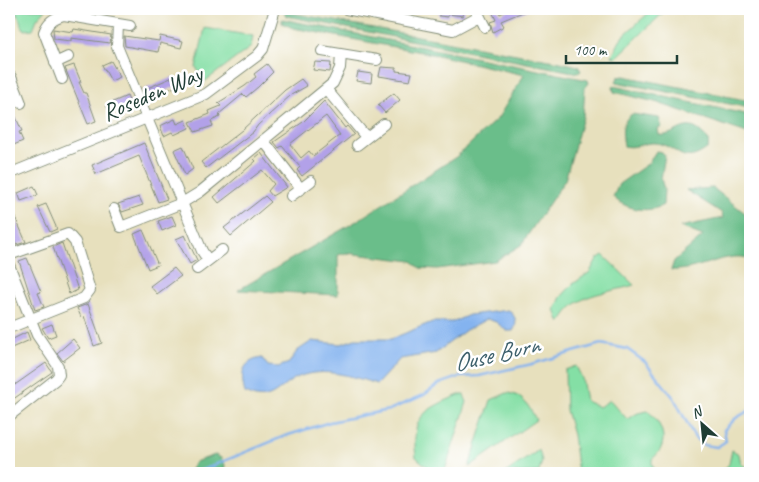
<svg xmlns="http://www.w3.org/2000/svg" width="759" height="482" viewBox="0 0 759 482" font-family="Caveat,sans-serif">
  <rect width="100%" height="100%" fill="#fff"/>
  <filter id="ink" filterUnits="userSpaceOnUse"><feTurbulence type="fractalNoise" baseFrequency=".02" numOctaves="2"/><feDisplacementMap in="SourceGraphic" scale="10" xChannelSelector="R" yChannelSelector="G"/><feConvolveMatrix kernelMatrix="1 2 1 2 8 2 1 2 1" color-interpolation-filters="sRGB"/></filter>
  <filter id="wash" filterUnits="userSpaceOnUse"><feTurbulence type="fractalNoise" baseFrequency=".0096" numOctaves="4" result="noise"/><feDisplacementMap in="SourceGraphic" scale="20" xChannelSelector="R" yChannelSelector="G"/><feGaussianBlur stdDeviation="1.12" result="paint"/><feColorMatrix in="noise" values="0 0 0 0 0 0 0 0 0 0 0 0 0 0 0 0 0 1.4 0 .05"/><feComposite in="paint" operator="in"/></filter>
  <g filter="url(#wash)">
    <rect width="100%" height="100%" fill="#e7e0bd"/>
    <path fill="#84dfa5" stroke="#528e6c" d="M 15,9 L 46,9 L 37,19 L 33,29 L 24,30 Z
      M 653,9 L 667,9 L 616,58 L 612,56 L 622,37 Z
      M 205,28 L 253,36 L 251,47 L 204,82 L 196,67 Z
      M 603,255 L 634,285 C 603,295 577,291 560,323 L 555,310 L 561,297 L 573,284 L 590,272 L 597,259 Z
      M 576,366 L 582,378 L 586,401 L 599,407 L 610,400 L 627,419 L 638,413 L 648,411 C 664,425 670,445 652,459 L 652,465 L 657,473 L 578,473 L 573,435 L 566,410 L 565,370 Z
      M 507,393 C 522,394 530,407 536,420 L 469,467 L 491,400 Z
      M 459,395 L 464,395 L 467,402 L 444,473 L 434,473 L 416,457 C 411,416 423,410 459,395 Z
      M 539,450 L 542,461 L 539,472 L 505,473 Z
      M 732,450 L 739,454 L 741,464 L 750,469 L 750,473 L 721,473 L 729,464 Z"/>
    <path fill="#6bbe8a" stroke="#457e5f" d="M 286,12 L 560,62 L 578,66 L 581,71 L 578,73 L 286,16 L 284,14 Z
      M 282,19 L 588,80 L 589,83 L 585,88 L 583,117 L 565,180 L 521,245 L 495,261 L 437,269 L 420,268 L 412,261 L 346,253 L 338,255 L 338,295 L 238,290 L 355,222 L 456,157 L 498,118 L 524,75 L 437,55 L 293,28 L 282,23 Z
      M 624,76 L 750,101 L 750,108 L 616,82 L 618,77 Z
      M 613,86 L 750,115 L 750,134 L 655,102 L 614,92 Z
      M 632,114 L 659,118 L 662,127 L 658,129 L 659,135 C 675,138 685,116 703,134 C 708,138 709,142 708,148 C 681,169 678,145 655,143 C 644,142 635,149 624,146 C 622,132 620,123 632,114 Z
      M 656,151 L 662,152 L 665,155 L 661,179 L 664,189 L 663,205 C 648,214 625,209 613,197 L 619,184 L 649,163 Z
      M 713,188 L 750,217 L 750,259 C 729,250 696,272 671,270 L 674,261 L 703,236 L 680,227 L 723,218 L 722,213 L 686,190 Z
      M 215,455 L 221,458 L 225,465 L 224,473 L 189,473 L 195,462 Z"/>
    <path fill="#84b3ef" stroke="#527892" d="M 509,310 C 516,317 518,323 513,331 L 507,331 L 496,322 L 487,319 L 466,330 L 436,353 L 400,359 L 377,384 C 354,377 328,368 304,375 C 279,382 274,408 245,393 C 240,375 241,361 262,358 L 268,366 L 278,367 L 289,363 L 297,351 L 312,341 L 341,344 L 355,339 L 391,339 L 432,322 L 453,322 L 469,315 Z"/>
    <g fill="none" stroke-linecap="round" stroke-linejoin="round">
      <path stroke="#84b3ef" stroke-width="2.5" d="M 195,473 L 285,436 L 330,422 L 389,410 L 424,395 L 439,384 L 459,377 L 479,376 L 532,364 L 601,344 L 627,349 L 645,362 L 674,398 L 695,438 L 704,445 L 717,447 L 726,441 L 724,430 L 736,418 L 750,410"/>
    </g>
    <g id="blocks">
      <path fill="#b2a1e8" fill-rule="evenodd" d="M 438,9 L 464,9 L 463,16 L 448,14 L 448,17 L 439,16 Z
        M 491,9 L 498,9 L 500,14 L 510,9 L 530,9 L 501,21 L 504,26 L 493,32 L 490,22 L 496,20 Z
        M 53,29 L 73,32 L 74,29 L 111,35 L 110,43 L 71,38 L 71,41 L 54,39 Z
        M 124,36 L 159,41 L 160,36 L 183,41 L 181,48 L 160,43 L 158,52 L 125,46 Z
        M 111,61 L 120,77 L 111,81 L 102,65 Z
        M 315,62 L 331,63 L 330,72 L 313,70 Z
        M 267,64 L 273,72 L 258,87 L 246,97 L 243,94 L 219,114 L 220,117 L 211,121 L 213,126 L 195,132 L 190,122 L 210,114 L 209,111 L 221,106 L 218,103 L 245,86 L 256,77 L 254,74 Z
        M 74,65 L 81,82 L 79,82 L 84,93 L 86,93 L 96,121 L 88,124 L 65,68 Z
        M 381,67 L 396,68 L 396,71 L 412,73 L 410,81 L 379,76 Z
        M 358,72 L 372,74 L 371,83 L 356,81 Z
        M 173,77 L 177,86 L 146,99 L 143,90 Z
        M 301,79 L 307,86 L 291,95 L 258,125 L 253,132 L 206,168 L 201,162 L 242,130 L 285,90 Z
        M 394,93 L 400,100 L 385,113 L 378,105 Z
        M 127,96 L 131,105 L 110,114 L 106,105 Z
        M 324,101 L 345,128 L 347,126 L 354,134 L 302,176 L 297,170 L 300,167 L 282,146 L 279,148 L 274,142 L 303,122 ZM 326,116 L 340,135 L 313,156 L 309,151 L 301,158 L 290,144 Z
        M 9,102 L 22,131 L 19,132 L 23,141 L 9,147 Z
        M 175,119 L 177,124 L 186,120 L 189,128 L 174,135 L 172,132 L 164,136 L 160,126 Z
        M 144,143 L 167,199 L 158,202 L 139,156 L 96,174 L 92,165 Z
        M 183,146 L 193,169 L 185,175 L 174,150 Z
        M 261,153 L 287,187 L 272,196 L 268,191 L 274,184 L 262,170 L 219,203 L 214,197 L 256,161 L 254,159 Z
        M 34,186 L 38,195 L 21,201 L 18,193 Z
        M 265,196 L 271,202 L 231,236 L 224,228 Z
        M 139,197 L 143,205 L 122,212 L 118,204 Z
        M 9,203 L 26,242 L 16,245 L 9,227 Z
        M 46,204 L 57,229 L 50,232 L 38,207 Z
        M 172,216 L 176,225 L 162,231 L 158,221 Z
        M 143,230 L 158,265 L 148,269 L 134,234 Z
        M 185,235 L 197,260 L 190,264 L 176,239 Z
        M 62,243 L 78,290 L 69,294 L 53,247 Z
        M 27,258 L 41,292 L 38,293 L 44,307 L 35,310 L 19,261 Z
        M 174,268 L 181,276 L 157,294 L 150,286 Z
        M 88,304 L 102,343 L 94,346 L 84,316 L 81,317 L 77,308 Z
        M 52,324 L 56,335 L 48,338 L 42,328 Z
        M 27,332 L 30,340 L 9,349 L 9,341 Z
        M 73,339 L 80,348 L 63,361 L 57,353 Z
        M 46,363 L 52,372 L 9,402 L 9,389 Z"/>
    </g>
  </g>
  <g filter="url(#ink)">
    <use href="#blocks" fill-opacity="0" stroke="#838e78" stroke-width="1"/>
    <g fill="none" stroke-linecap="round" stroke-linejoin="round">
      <defs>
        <path id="minor" d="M 346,9 L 453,30 L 479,16
          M 476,9 L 485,27
          M 118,25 L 117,46 L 202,251 L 208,260
          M 322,51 L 377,60
          M 55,63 L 68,57
          M 11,77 L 21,103
          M 62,79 L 44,32 C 48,22 53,18 64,15 L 130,26
          M 326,89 L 366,137
          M 263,140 L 301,189
          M 357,145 L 384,124
          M 9,174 L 206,94 L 257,56 L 263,49 L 275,9
          M 291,196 L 311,181
          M 114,209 L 121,227 L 182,203 L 200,192 L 333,83 L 340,68 L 341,54
          M 9,255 L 68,234 L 75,242 L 90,290 L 84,298 L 9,328
          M 9,265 L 37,335 L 58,366 L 59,375 L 56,379 L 9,416
          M 197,269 L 222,250"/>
      </defs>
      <use href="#minor" stroke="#838e78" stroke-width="12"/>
      <use href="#minor" stroke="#fff" stroke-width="10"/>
    </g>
  </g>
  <g text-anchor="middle" stroke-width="5" stroke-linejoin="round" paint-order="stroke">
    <g font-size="24" fill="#1f3d34" stroke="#fff">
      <text transform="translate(152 93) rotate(-23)" y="8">Roseden Way</text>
    </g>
    <g font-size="25" font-style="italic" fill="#3d606c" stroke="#fff">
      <text transform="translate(496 353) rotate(-13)" y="9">Ouse Burn</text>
    </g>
  </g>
  <rect width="759" height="482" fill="none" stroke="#fff" stroke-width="30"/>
  <g transform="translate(702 424) rotate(333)" stroke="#ffffff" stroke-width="4" paint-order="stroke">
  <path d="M0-4L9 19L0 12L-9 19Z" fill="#1f3d34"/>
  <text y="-8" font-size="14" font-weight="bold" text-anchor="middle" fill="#1f3d34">N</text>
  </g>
  <path d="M566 55v8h111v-8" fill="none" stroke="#1f3d34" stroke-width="2.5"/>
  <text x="574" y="55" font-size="15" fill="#1f3d34" stroke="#ffffff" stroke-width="4" paint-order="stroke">100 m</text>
</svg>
